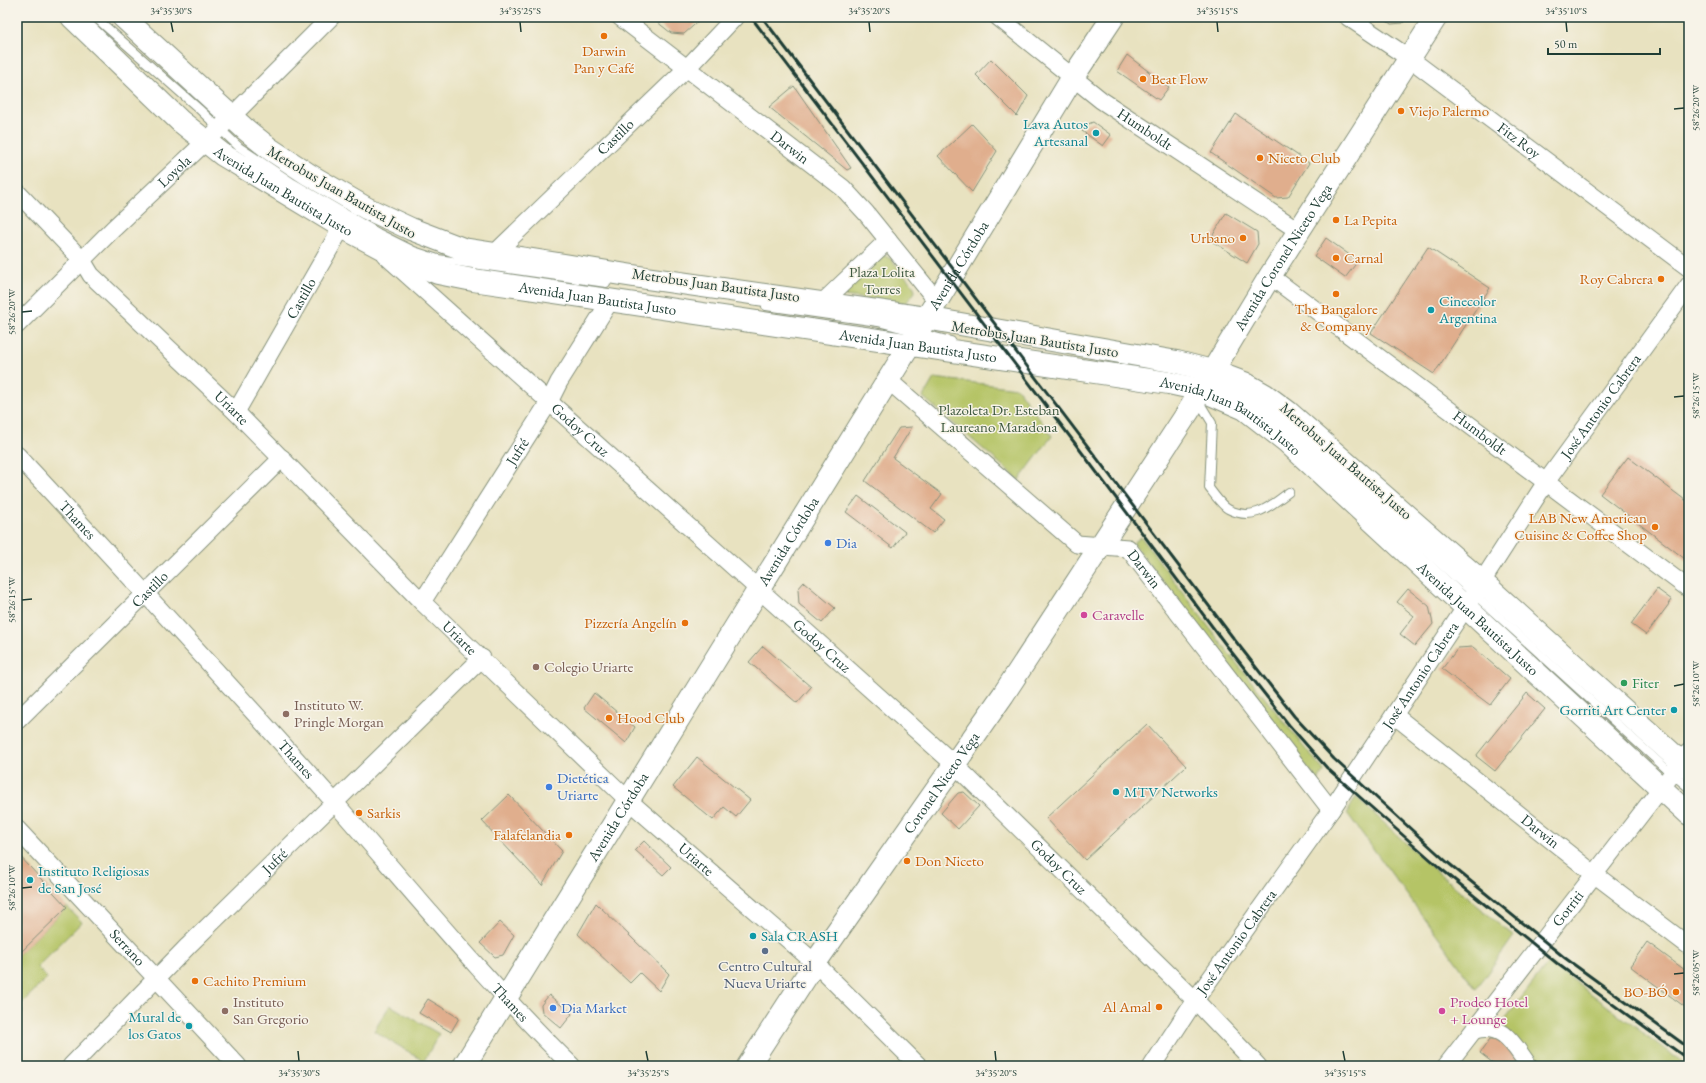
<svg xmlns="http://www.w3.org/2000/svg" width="1706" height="1083" viewBox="0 0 1706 1083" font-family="'EB Garamond',serif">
  <rect width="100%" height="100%" fill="#f7f3e8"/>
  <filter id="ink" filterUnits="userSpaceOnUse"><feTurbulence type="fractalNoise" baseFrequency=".025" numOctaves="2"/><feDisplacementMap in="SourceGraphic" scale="8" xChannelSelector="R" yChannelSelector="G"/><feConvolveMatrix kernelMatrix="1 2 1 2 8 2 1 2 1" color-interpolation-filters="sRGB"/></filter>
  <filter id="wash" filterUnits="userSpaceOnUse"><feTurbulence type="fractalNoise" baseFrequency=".012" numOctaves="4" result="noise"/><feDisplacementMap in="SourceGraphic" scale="16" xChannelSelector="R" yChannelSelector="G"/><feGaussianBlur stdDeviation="0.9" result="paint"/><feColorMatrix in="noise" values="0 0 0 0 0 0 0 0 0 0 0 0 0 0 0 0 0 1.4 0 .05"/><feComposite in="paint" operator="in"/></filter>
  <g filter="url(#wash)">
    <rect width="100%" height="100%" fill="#e8e2c0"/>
    <path fill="#b5c466" stroke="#6a804d" d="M 883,255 L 891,259 L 914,287 L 915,292 L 905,304 L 845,296 L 841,290 Z
      M 934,378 L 1017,388 L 1052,436 L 1019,480 L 923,397 Z
      M 1141,537 L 1230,655 L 1324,771 L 1318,781 L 1133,543 Z
      M 1356,797 L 1436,871 L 1514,936 L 1476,989 L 1347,813 Z
      M 67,907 L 82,922 L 37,967 L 47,978 L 19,1006 L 23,1011 L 17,1016 L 17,956 Z
      M 1549,962 L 1687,1066 L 1535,1066 L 1502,1023 Z
      M 390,1005 L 439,1034 L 424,1061 L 374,1031 Z"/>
    <g id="blocks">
      <path fill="#e0ae8d" d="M 651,17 L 703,17 L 684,34 L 671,33 Z
        M 1381,17 L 1406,17 L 1403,23 L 1391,24 Z
        M 1127,55 L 1169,87 L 1159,100 L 1117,71 Z
        M 991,59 L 1028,96 L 1017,116 L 976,75 Z
        M 794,86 L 851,168 L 847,170 L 769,107 Z
        M 1236,114 L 1309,163 L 1288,197 L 1276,198 L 1211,153 Z
        M 1093,122 L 1111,135 L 1103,146 L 1082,131 L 1086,125 Z
        M 972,124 L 997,151 L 972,192 L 938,156 Z
        M 1226,213 L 1257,232 L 1258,244 L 1247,263 L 1210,240 Z
        M 1326,238 L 1358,261 L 1345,278 L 1314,256 Z
        M 1428,247 L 1490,288 L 1434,374 L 1371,333 Z
        M 912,427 L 893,458 L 942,494 L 931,509 L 944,519 L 933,533 L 865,481 L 899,428 Z
        M 1628,457 L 1689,503 L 1689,562 L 1600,494 Z
        M 858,496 L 905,532 L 893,548 L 846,512 Z
        M 804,582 L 835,608 L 822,623 L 799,604 L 798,589 Z
        M 1408,589 L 1429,606 L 1433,624 L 1415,646 L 1400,634 L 1414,616 L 1397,602 Z
        M 1657,589 L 1672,600 L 1646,635 L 1631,624 Z
        M 763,646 L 811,687 L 797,703 L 749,662 Z
        M 1473,647 L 1510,679 L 1490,705 L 1442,669 L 1458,648 Z
        M 594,693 L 635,727 L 626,743 L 584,708 Z
        M 1527,693 L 1545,709 L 1495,771 L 1476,756 Z
        M 1147,724 L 1186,766 L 1085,860 L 1046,818 Z
        M 697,757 L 750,800 L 736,817 L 724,807 L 713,820 L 673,787 Z
        M 964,792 L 979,806 L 958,829 L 941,813 L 958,793 Z
        M 509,795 L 562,851 L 542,885 L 482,821 Z
        M 644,841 L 671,867 L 663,875 L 635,850 Z
        M 17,853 L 67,907 L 17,956 Z
        M 596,903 L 669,974 L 659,991 L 640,973 L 630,983 L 578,934 Z
        M 500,922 L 514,935 L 503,955 L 495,957 L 480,943 Z
        M 1647,942 L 1689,973 L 1689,1010 L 1630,966 Z
        M 549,995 L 572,1014 L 561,1028 L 542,1012 L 541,1005 Z
        M 428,999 L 459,1018 L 451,1032 L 419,1013 Z
        M 1490,1039 L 1501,1039 L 1522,1066 L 1497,1066 L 1480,1053 Z"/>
    </g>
  </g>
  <g filter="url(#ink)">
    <use href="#blocks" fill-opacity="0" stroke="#84907a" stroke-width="1"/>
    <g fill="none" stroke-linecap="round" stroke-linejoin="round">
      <defs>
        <path id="lane" d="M 95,17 L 199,109 L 239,147 L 293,183 L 378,233 L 414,251 L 438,259 L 606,283
          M 766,306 L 878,322 L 951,341
          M 1209,382 L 1233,391 L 1273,414 L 1474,594 L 1672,774 L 1689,788
          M 1198,400 L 1212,423 L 1209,488 C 1214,494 1221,505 1228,509 C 1253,522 1269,507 1289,492"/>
        <g id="street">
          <path id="s1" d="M 620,17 L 843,188 L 866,213 L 937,301"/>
          <path id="s2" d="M 998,17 L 1101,100 L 1299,231"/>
          <path id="s3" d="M 1348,17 L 1409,58 L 1689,268"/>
          <path id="s4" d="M 17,192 L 82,260 L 91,275 L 236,412 L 422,602 L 629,801 L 815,963 L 919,1066"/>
          <path id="s5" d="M 385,255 L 954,764 L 1195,1000 L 1258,1066"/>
          <path id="s6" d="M 493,255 L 686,69 L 735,17"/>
          <path id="s7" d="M 1270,276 L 1689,589"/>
          <path d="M 821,304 L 888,240"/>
          <path id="s8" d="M 17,325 L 113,229 L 219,129 L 331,17"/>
          <path id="s9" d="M 888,380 L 1077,544 L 1128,548 L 1331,810"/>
          <path id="s10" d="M 236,412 L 342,227"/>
          <path id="s11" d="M 17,455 C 124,570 231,686 336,804 C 413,892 488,984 572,1066"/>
          <path id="s12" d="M 422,602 L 549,402 L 559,382 L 610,301"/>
          <path id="s13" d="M 1394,715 L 1594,874 L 1689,946"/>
          <path id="s14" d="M 17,721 L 282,458"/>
          <path id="s15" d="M 17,829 L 238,1066"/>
          <path d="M 1475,1030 C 1504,1022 1514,1046 1529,1066"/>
          <path id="s16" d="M 71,1066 L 188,946 L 482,658"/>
          <path id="s17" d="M 1152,1066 L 1195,1000 L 1331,810 L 1465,608 L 1546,482 L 1689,285"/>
          <path id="s18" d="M 1446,1066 L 1689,752"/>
        </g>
        <g id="secondary">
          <path id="s19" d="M 748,1066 L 815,963 L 1003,695 L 1188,412 L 1270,276 L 1436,17"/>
        </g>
        <g id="primary">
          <path id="s20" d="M 72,17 L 180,121 L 223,155 L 342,227 L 402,259 L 438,273 L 473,280 L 1169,383 L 1201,390 L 1245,409 L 1286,441 L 1689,814"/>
          <path d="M 123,17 L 245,129 L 270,149 L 308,174 L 366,208 L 411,229 L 463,249 L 646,278 L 926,318 L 1177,362 L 1212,371 L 1244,383 L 1265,395 L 1288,412 L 1481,581 L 1689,769"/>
          <path id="s21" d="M 464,1066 L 937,301 L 1073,77 L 1113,17"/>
        </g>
      </defs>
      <use href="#lane" stroke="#84907a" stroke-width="10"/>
      <use href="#street" stroke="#84907a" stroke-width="19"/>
      <use href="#secondary" stroke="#84907a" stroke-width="24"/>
      <use href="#primary" stroke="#84907a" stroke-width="24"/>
      <use href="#lane" stroke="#fff" stroke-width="8"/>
      <use href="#street" stroke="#fff" stroke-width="17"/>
      <use href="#secondary" stroke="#fff" stroke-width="22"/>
      <use href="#primary" stroke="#fff" stroke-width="22"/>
      <path stroke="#1f3d34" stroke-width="3" d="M 751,17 L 1074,442 L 1226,645 L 1289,725 L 1327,768 L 1440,868 L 1559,965 L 1689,1060
        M 762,17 L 1234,639 L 1294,716 L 1334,759 L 1447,862 L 1565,958 L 1689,1048"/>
    </g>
  </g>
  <path fill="none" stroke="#1f3d34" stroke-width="1.5" d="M 171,22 L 173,32M 520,22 L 521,32M 869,22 L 870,32M 1217,22 L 1218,32M 1566,22 L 1567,32M 1674,109 L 1684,108M 22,312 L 32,311M 1674,397 L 1684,396M 22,600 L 32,599M 1674,686 L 1684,684M 22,888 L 32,887M 1674,974 L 1684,973M 298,1051 L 299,1061M 646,1051 L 648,1061M 995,1051 L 996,1061M 1343,1051 L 1345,1061"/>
  <g fill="#e8710a" stroke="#f7f3e8" stroke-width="1.5">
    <circle cx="604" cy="36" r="4"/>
    <circle cx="1143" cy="79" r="4"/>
    <circle cx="1401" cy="111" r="4"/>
    <circle cx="1260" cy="158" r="4"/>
    <circle cx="1336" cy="220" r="4"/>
    <circle cx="1243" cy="238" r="4"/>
    <circle cx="1336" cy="258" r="4"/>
    <circle cx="1661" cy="279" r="4"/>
    <circle cx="1336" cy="294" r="4"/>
    <circle cx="1655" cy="527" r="4"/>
    <circle cx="685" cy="623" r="4"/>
    <circle cx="609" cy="718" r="4"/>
    <circle cx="359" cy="813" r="4"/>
    <circle cx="569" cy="835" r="4"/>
    <circle cx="907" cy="861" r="4"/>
    <circle cx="195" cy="981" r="4"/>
    <circle cx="1676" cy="992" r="4"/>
    <circle cx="1159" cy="1007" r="4"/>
  </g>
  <g fill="#0f9aa8" stroke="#f7f3e8" stroke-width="1.5">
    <circle cx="1096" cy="133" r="4"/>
    <circle cx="1431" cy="310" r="4"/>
    <circle cx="1674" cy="710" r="4"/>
    <circle cx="1116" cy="792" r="4"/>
    <circle cx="30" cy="880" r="4"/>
    <circle cx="753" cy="936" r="4"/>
    <circle cx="189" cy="1026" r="4"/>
  </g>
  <g fill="#3f7fe0" stroke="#f7f3e8" stroke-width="1.5">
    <circle cx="828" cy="543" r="4"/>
    <circle cx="549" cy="787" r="4"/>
    <circle cx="553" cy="1008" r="4"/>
  </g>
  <g fill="#d1479c" stroke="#f7f3e8" stroke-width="1.5">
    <circle cx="1084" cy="615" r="4"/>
    <circle cx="1442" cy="1011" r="4"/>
  </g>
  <g fill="#8d6e63" stroke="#f7f3e8" stroke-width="1.5">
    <circle cx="536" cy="667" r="4"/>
    <circle cx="286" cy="714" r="4"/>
    <circle cx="225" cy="1011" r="4"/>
  </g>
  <circle fill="#2e9e5b" stroke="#f7f3e8" stroke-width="1.5" cx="1624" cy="683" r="4"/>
  <circle fill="#5c6f8a" stroke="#f7f3e8" stroke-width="1.5" cx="765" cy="951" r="4"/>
  <g text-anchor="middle" stroke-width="3" stroke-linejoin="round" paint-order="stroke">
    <g font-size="15" fill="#c56008" stroke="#f7f3e8" text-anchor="start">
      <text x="604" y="56" text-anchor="middle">Darwin<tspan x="604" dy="17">Pan y Café</tspan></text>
      <text x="1151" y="84">Beat Flow</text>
      <text x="1409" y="116">Viejo Palermo</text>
      <text x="1268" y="163">Niceto Club</text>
      <text x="1344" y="225">La Pepita</text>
      <text x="1235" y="243" text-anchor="end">Urbano</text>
      <text x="1344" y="263">Carnal</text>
      <text x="1653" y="284" text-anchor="end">Roy Cabrera</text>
      <text x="1336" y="314" text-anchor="middle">The Bangalore<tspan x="1336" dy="17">&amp; Company</tspan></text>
      <text x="1647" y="523" text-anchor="end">LAB New American<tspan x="1647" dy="17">Cuisine &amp; Coffee Shop</tspan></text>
      <text x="677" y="628" text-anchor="end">Pizzería Angelín</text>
      <text x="617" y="723">Hood Club</text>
      <text x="367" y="818">Sarkis</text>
      <text x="561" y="840" text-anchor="end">Falafelandia</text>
      <text x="915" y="866">Don Niceto</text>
      <text x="203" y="986">Cachito Premium</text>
      <text x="1668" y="997" text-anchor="end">BO-BÓ</text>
      <text x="1151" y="1012" text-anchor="end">Al Amal</text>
    </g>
    <g font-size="15" fill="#0d838f" stroke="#f7f3e8" text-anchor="start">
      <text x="1088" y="129" text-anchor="end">Lava Autos<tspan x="1088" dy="17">Artesanal</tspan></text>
      <text x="1439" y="306">Cinecolor<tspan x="1439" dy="17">Argentina</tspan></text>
      <text x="1666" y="715" text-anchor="end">Gorriti Art Center</text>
      <text x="1124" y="797">MTV Networks</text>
      <text x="38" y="876">Instituto Religiosas<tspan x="38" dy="17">de San José</tspan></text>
      <text x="761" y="941">Sala CRASH</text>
      <text x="181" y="1022" text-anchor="end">Mural de<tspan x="181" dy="17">los Gatos</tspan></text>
    </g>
    <g font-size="15" fill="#1f3d34" stroke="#f7f3e8">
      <text dy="5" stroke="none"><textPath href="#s2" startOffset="185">Humboldt</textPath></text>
      <text dy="5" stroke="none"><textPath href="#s6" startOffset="170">Castillo</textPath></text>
      <text dy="5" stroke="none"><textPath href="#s3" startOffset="211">Fitz Roy</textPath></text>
      <text dy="5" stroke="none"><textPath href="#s1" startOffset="214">Darwin</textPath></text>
      <text dy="5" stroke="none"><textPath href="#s8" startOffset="220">Loyola</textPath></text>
      <text dy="5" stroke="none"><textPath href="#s20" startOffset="275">Avenida Juan Bautista Justo</textPath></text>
      <text transform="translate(342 192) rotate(30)" y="5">Metrobus Juan Bautista Justo</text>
      <text dy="5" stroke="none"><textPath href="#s19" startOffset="970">Avenida Coronel Niceto Vega</textPath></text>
      <text dy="5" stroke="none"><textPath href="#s21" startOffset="941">Avenida Córdoba</textPath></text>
      <text transform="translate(716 285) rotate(8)" y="5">Metrobus Juan Bautista Justo</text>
      <text dy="5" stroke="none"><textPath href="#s10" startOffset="131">Castillo</textPath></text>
      <text dy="5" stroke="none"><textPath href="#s20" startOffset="612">Avenida Juan Bautista Justo</textPath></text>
      <text transform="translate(1035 339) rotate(9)" y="5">Metrobus Juan Bautista Justo</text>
      <text dy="5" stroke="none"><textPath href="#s20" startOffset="936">Avenida Juan Bautista Justo</textPath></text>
      <text dy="5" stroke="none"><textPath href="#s17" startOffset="798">José Antonio Cabrera</textPath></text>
      <text dy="5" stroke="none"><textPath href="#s4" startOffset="305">Uriarte</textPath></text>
      <text dy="5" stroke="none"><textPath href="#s20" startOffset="1260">Avenida Juan Bautista Justo</textPath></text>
      <text dy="5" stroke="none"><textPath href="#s5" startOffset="262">Godoy Cruz</textPath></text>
      <text dy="5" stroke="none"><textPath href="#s7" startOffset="262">Humboldt</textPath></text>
      <text dy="5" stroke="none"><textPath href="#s12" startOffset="178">Jufré</textPath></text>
      <text transform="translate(1346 461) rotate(41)" y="5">Metrobus Juan Bautista Justo</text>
      <text dy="5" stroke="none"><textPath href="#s11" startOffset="89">Thames</textPath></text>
      <text dy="5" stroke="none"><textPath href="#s21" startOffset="617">Avenida Córdoba</textPath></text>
      <text dy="5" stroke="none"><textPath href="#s9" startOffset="328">Darwin</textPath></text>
      <text dy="5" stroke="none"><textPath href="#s14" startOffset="187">Castillo</textPath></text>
      <text dy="5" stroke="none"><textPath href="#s20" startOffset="1584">Avenida Juan Bautista Justo</textPath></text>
      <text dy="5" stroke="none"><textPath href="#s4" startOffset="629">Uriarte</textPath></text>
      <text dy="5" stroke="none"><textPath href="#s5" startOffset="586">Godoy Cruz</textPath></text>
      <text dy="5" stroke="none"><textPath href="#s17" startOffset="474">José Antonio Cabrera</textPath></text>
      <text dy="5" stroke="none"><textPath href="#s11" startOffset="413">Thames</textPath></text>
      <text dy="5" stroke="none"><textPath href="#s19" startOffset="343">Coronel Niceto Vega</textPath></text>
      <text dy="5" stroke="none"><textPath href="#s21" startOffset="293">Avenida Córdoba</textPath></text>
      <text dy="5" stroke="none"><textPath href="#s13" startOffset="187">Darwin</textPath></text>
      <text dy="5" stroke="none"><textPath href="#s4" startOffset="953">Uriarte</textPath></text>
      <text dy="5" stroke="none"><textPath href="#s16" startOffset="289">Jufré</textPath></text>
      <text dy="5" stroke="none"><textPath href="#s5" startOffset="910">Godoy Cruz</textPath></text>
      <text dy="5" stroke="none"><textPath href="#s18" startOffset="199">Gorriti</textPath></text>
      <text dy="5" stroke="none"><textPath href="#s17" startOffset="150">José Antonio Cabrera</textPath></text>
      <text dy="5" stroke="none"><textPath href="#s15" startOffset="162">Serrano</textPath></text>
      <text dy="5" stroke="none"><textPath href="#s11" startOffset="737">Thames</textPath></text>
    </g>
    <g font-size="15" fill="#3d583e" stroke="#f7f3e8">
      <text x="882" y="277">Plaza Lolita<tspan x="882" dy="17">Torres</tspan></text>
      <text x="999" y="415">Plazoleta Dr. Esteban<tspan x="999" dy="17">Laureano Maradona</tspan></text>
    </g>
    <g font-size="15" fill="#366cbe" stroke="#f7f3e8" text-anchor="start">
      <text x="836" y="548">Dia</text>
      <text x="557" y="783">Dietética<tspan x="557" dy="17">Uriarte</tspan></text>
      <text x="561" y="1013">Dia Market</text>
    </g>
    <g font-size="15" fill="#b23c85" stroke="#f7f3e8" text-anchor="start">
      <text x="1092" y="620">Caravelle</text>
      <text x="1450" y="1007">Prodeo Hotel<tspan x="1450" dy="17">+ Lounge</tspan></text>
    </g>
    <g font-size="15" fill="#785e54" stroke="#f7f3e8" text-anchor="start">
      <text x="544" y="672">Colegio Uriarte</text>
      <text x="294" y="710">Instituto W.<tspan x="294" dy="17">Pringle Morgan</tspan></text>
      <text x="233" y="1007">Instituto<tspan x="233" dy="17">San Gregorio</tspan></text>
    </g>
    <g font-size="15" fill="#27864d" stroke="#f7f3e8" text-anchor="start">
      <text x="1632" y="688">Fiter</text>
    </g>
    <g font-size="15" fill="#4e5e75" stroke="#f7f3e8">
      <text x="765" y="971">Centro Cultural<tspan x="765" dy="17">Nueva Uriarte</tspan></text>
    </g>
  </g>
  <rect width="1706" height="1083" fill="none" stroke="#f7f3e8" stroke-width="44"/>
  <path d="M1548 48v6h112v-6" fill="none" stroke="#1f3d34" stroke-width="2"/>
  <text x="1554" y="48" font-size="12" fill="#1f3d34" stroke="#f7f3e8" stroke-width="3" paint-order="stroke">50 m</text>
  <rect x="22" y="22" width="1662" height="1039" fill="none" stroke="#1f3d34" stroke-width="1.5"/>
  <g font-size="10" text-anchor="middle" fill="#1f3d34">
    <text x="171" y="14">34°35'30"S</text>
    <text x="520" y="14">34°35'25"S</text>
    <text x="869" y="14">34°35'20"S</text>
    <text x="1217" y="14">34°35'15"S</text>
    <text x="1566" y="14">34°35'10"S</text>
    <text transform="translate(1695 108) rotate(-90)" y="4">58°26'20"W</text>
    <text transform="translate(11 312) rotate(-90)" y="4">58°26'20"W</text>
    <text transform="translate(1695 396) rotate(-90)" y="4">58°26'15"W</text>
    <text transform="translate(11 600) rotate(-90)" y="4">58°26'15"W</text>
    <text transform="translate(1695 684) rotate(-90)" y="4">58°26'10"W</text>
    <text transform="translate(11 888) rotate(-90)" y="4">58°26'10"W</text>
    <text transform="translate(1695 973) rotate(-90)" y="4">58°26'05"W</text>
    <text x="299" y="1076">34°35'30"S</text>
    <text x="648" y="1076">34°35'25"S</text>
    <text x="996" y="1076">34°35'20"S</text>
    <text x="1345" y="1076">34°35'15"S</text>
  </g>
</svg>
